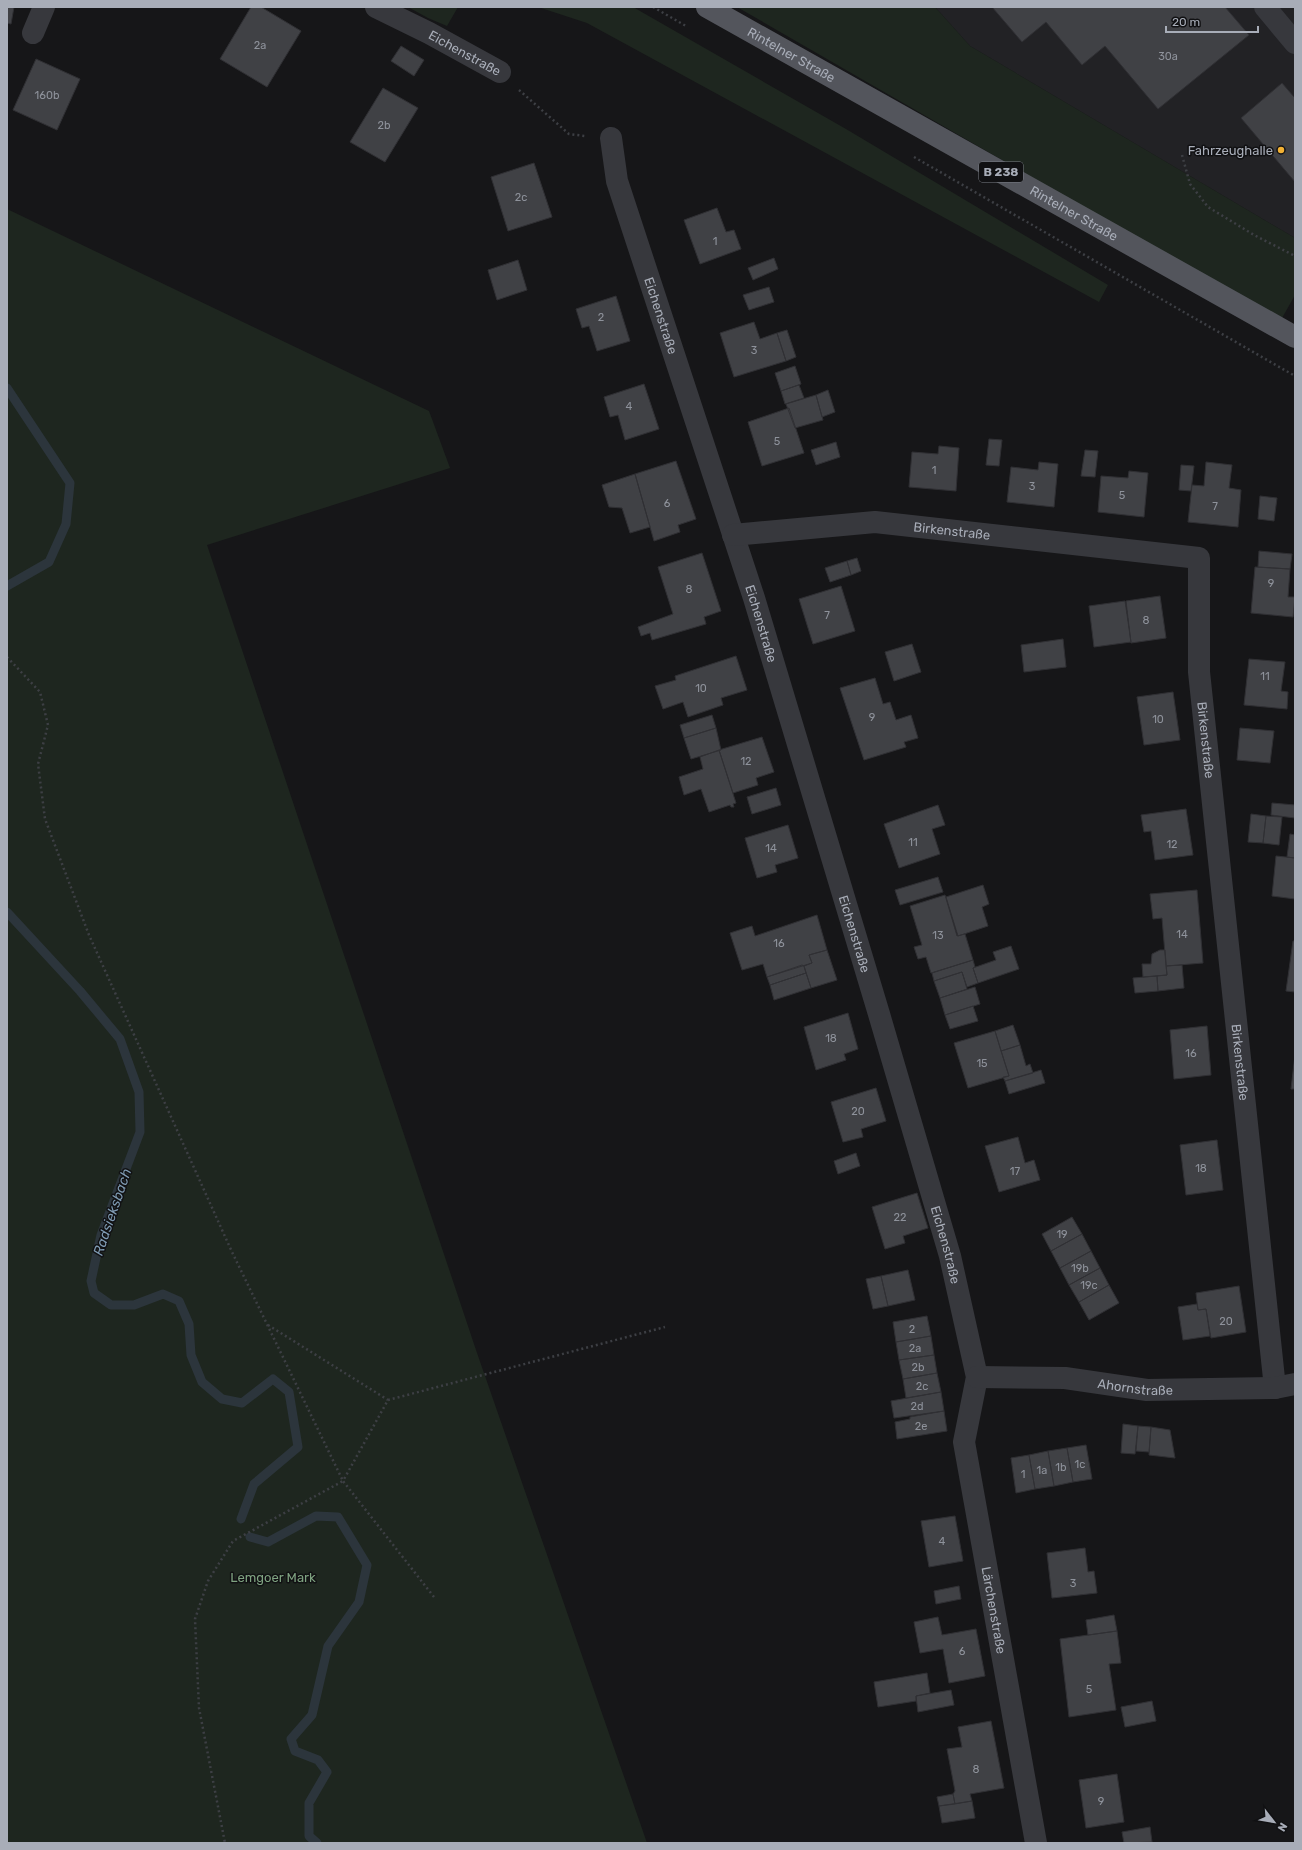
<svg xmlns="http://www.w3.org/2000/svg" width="1302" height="1850" viewBox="0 0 1302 1850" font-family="Rubik,sans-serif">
  <rect width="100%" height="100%" fill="#161618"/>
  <path fill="#222225" d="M 935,7 L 1295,7 L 1295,238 L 970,46 Z"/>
  <path fill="#1e261f" d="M 408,7 L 458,7 L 447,26 L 428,18 Z
    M 538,7 L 633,7 L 846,129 L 1108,285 L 1099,302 L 587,23 Z
    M 737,7 L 935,7 L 970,46 L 1295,238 L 1295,295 L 1277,327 L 1002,160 Z
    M 7,209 L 429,411 L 450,468 L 207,545 L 476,1350 L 647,1843 L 7,1843 Z"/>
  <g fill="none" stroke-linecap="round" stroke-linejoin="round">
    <path stroke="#2c353c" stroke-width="9" d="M 7,388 L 70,483 L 66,524 L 49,562 L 7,586
      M 7,912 L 80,991 L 120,1039 L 139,1092 L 140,1132 L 101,1235 L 91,1281 L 94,1293 L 111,1305 L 134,1305 L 163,1294 L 179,1301 L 189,1324 L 191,1355 L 202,1382 L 222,1399 L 242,1403 L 273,1379 L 289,1392 L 298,1447 L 254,1484 L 241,1519
      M 250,1537 L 268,1542 L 316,1516 L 338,1517 L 367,1565 L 359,1602 L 328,1646 L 312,1715 L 291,1739 L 295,1751 L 318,1760 L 327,1772 L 309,1803 L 309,1836 L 317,1843"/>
  </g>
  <path fill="#404145" stroke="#303034" d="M 7,7 L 14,7 L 11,24 L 7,23 Z
    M 251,7 L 261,7 L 301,31 L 267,87 L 220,59 Z
    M 992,7 L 1225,7 L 1249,35 L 1158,109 L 1105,46 L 1082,65 L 1046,22 L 1022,42 Z
    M 401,46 L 424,60 L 414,76 L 391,61 Z
    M 36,59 L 80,79 L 57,130 L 13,110 Z
    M 1282,83 L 1294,97 L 1295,96 L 1295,182 L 1241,118 Z
    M 383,88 L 418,108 L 385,162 L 350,142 Z
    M 534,163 L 552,217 L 508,231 L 491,177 Z
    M 717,208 L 726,232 L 734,230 L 741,249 L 700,264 L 684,220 Z
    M 774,258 L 778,269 L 753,280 L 748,268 Z
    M 518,260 L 527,290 L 497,300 L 488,270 Z
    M 769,287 L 774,302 L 749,310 L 743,295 Z
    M 616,296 L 630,341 L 597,351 L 589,326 L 582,328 L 576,309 Z
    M 754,322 L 760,339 L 777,333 L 786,361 L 734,377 L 720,333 Z
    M 787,330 L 796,357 L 786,361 L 777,333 Z
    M 795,366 L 801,384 L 781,391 L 775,373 Z
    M 644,384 L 659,429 L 625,440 L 618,415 L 610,417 L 604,397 Z
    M 799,385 L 804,398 L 785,404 L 781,391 Z
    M 828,390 L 835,412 L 822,417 L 816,395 Z
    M 816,395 L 823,420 L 795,428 L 786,404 Z
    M 789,408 L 804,453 L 762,466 L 748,422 Z
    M 989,439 L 1002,440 L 999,466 L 986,465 Z
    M 836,442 L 840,457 L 816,465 L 811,450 Z
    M 939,446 L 959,448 L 956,491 L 909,487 L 912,452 L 938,454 Z
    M 1085,450 L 1098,451 L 1095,477 L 1081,476 Z
    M 676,461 L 696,519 L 678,525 L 680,532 L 654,541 L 635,474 Z
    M 1039,462 L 1058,464 L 1054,507 L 1007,502 L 1011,467 L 1038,470 Z
    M 1206,462 L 1232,465 L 1229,488 L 1241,490 L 1238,527 L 1188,522 L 1192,485 L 1204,486 Z
    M 1181,465 L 1194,466 L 1191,491 L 1179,490 Z
    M 1129,471 L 1148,473 L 1144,517 L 1098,512 L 1101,476 L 1128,478 Z
    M 635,474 L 650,527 L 630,533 L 622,508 L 609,507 L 602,485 Z
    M 1260,496 L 1277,498 L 1274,521 L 1258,519 Z
    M 1259,551 L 1292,554 L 1290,569 L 1258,567 Z
    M 702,553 L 721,611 L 704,617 L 706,624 L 652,640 L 650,633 L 641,636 L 638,627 L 673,614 L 658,567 Z
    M 857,558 L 861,571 L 851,575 L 847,561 Z
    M 847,561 L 851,575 L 830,582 L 825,568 Z
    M 1255,567 L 1290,569 L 1288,597 L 1295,597 L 1293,617 L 1251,613 Z
    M 841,586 L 855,631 L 813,644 L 799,599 Z
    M 1160,596 L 1166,638 L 1131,643 L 1126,601 Z
    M 1125,601 L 1131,642 L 1094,647 L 1089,606 Z
    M 1063,639 L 1066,667 L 1024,672 L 1021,645 Z
    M 912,644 L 921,672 L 894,681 L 885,652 Z
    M 736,656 L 747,690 L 721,698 L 723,705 L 688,717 L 683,702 L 663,709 L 655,686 L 676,680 L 675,676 Z
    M 1249,659 L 1285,662 L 1281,691 L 1288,692 L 1287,709 L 1244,705 Z
    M 875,678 L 883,704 L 890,702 L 896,720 L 911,715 L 918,738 L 904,742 L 906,747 L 864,760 L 840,688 Z
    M 1173,692 L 1180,740 L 1144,745 L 1137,697 Z
    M 712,715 L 716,728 L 684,738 L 680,725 Z
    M 716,728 L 721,750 L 691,759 L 684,738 Z
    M 1240,728 L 1274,731 L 1270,763 L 1237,760 Z
    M 762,737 L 774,772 L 756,778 L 758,785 L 733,793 L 719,750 Z
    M 719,750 L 736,803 L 733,804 L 734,807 L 731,807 L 730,805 L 709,812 L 701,789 L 684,795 L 679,777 L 703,769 L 700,757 Z
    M 776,788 L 781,805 L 752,814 L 747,797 Z
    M 1272,803 L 1295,805 L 1295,818 L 1271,815 Z
    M 938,805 L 945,825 L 932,829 L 940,854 L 899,868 L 884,824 Z
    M 1186,809 L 1193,855 L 1155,860 L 1151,831 L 1144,832 L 1141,815 Z
    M 1251,814 L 1266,816 L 1263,843 L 1248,842 Z
    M 1266,816 L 1282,817 L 1279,845 L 1263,843 Z
    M 788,825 L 798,858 L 775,865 L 777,872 L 757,878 L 745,838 Z
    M 1290,834 L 1295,835 L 1295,858 L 1287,857 Z
    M 1276,856 L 1295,858 L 1295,899 L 1272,896 Z
    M 938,877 L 943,892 L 900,905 L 895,890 Z
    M 983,885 L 989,904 L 982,907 L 988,926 L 958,936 L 946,897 Z
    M 1197,890 L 1203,963 L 1166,966 L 1162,918 L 1153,919 L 1150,894 Z
    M 945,895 L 957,936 L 965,934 L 973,960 L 931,973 L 926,957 L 918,959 L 914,947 L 922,945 L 910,906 Z
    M 817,915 L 827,950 L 809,955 L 812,963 L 767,977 L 763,964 L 742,970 L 730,933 L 752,926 L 755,936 Z
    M 1293,941 L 1295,941 L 1295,992 L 1286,991 Z
    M 1011,946 L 1019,969 L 978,983 L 973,968 L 996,960 L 993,952 Z
    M 827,950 L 837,980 L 811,988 L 804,966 L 812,963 L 809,955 Z
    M 1160,950 L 1165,950 L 1167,975 L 1143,977 L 1142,964 L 1151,964 L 1152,954 Z
    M 973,960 L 975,967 L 973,968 L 978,983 L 967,987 L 962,972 L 934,981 L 932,973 Z
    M 802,965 L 804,966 L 806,973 L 770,985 L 767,977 Z
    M 1182,965 L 1184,988 L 1158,991 L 1157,976 L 1167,975 L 1166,966 Z
    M 962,972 L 967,989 L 940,998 L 934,981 Z
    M 806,973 L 811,988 L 774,1000 L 770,985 Z
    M 1157,976 L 1158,991 L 1135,993 L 1133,978 Z
    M 975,987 L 980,1004 L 945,1015 L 940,998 Z
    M 973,1006 L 978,1021 L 950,1029 L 945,1015 Z
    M 848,1013 L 858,1049 L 844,1054 L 846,1060 L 816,1070 L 804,1027 Z
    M 1013,1025 L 1020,1045 L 1001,1051 L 995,1031 Z
    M 1207,1026 L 1211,1075 L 1174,1079 L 1170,1030 Z
    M 995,1031 L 1009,1076 L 968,1088 L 954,1043 Z
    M 1020,1045 L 1026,1066 L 1030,1064 L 1033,1073 L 1005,1081 L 1003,1077 L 1009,1076 L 1001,1051 Z
    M 1295,1055 L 1295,1089 L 1291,1089 Z
    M 1041,1070 L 1045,1083 L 1009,1094 L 1005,1081 Z
    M 876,1088 L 886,1121 L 861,1129 L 863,1137 L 843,1142 L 831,1102 Z
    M 1018,1137 L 1025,1163 L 1034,1160 L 1040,1180 L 999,1192 L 985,1146 Z
    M 1217,1140 L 1223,1190 L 1186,1195 L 1180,1145 Z
    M 856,1153 L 860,1166 L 838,1174 L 834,1161 Z
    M 917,1193 L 928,1228 L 903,1236 L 905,1243 L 885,1249 L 872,1207 Z
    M 1072,1217 L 1082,1234 L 1051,1251 L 1042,1234 Z
    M 1082,1234 L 1091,1251 L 1060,1268 L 1051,1251 Z
    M 1091,1251 L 1100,1268 L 1069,1285 L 1060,1268 Z
    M 1100,1268 L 1109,1285 L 1079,1302 L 1069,1285 Z
    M 908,1270 L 915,1300 L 888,1306 L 881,1276 Z
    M 881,1276 L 888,1306 L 873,1309 L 866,1279 Z
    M 1109,1285 L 1119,1303 L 1089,1320 L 1079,1302 Z
    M 1239,1286 L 1246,1332 L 1211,1338 L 1206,1309 L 1198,1310 L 1196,1293 Z
    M 1197,1304 L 1198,1310 L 1206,1309 L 1210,1336 L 1183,1340 L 1178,1307 Z
    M 927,1316 L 931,1336 L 896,1342 L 893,1322 Z
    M 931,1336 L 934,1355 L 899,1360 L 896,1342 Z
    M 934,1355 L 937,1373 L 903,1379 L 899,1360 Z
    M 937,1373 L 941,1392 L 906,1398 L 903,1379 Z
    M 941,1392 L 944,1411 L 894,1418 L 891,1401 Z
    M 944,1411 L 947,1431 L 897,1439 L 895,1422 L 910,1419 L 910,1417 Z
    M 1123,1424 L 1138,1426 L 1135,1454 L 1121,1453 Z
    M 1138,1426 L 1151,1427 L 1149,1452 L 1136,1451 Z
    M 1151,1427 L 1170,1430 L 1175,1458 L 1149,1455 Z
    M 1086,1445 L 1092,1479 L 1073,1482 L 1067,1448 Z
    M 1067,1448 L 1073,1482 L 1054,1486 L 1048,1451 Z
    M 1048,1451 L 1054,1486 L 1035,1489 L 1029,1455 Z
    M 1029,1455 L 1035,1489 L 1016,1493 L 1011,1458 Z
    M 955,1516 L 963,1561 L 929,1567 L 921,1521 Z
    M 1085,1548 L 1088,1572 L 1094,1571 L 1097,1593 L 1052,1598 L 1047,1553 Z
    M 959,1586 L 961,1599 L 936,1604 L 934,1591 Z
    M 1114,1615 L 1117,1631 L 1088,1635 L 1086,1620 Z
    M 938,1617 L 942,1635 L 976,1629 L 985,1676 L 949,1683 L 943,1649 L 920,1653 L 914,1622 Z
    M 1117,1631 L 1121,1663 L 1109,1664 L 1116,1710 L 1069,1717 L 1060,1639 Z
    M 927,1673 L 930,1693 L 916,1696 L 916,1701 L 878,1707 L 874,1682 Z
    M 951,1690 L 954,1705 L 918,1712 L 916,1696 Z
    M 1152,1701 L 1156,1721 L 1125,1727 L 1121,1707 Z
    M 991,1721 L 1004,1788 L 970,1794 L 972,1801 L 955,1804 L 953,1794 L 955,1791 L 947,1749 L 962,1747 L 958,1727 Z
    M 1117,1774 L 1124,1822 L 1086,1828 L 1079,1780 Z
    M 953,1794 L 955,1804 L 939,1806 L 937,1797 Z
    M 972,1801 L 975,1818 L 942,1823 L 939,1806 Z
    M 1150,1827 L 1152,1842 L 1124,1843 L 1122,1832 Z"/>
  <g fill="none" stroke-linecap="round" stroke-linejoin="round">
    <path stroke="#3d3f44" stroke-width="2.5" stroke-dasharray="2 3" stroke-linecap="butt" d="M 653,7 L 686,26
      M 519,90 L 569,134 L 585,136
      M 1182,155 L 1190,184 L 1208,207 L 1254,235 L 1295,256
      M 914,157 L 1295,376
      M 7,657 L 40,692 L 48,725 L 38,764 L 45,819 L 89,935 L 232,1252 L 343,1481 L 233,1541 L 208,1581 L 195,1619 L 199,1708 L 225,1843
      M 268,1325 L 388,1400
      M 434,1597 L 343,1481 L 388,1400 L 665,1327"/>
    <g stroke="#37383d" stroke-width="22">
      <path id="s1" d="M 376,7 L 429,33 L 500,72"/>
      <path d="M 1265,7 L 1295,43"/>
      <path d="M 33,33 L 44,7"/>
      <path id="s2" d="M 611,138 L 617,181 L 754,598 L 879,1014 L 950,1256 L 977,1377 L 964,1442 L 1036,1843"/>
      <path id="s3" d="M 733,535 L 875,522 L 1199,558 L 1199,672 L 1275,1388"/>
      <path id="s4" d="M 977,1377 L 1065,1378 L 1147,1390 L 1275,1388 L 1295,1384"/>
    </g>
    <path stroke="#53555c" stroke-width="22" id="s5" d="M 707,7 L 1295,337"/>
  </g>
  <circle fill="#f2b134" stroke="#111113" stroke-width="1.5" cx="1281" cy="150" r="4"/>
  <g text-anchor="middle" stroke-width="3" stroke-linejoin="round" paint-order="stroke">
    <g font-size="11" fill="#8e929b">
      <text x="260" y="49">2a</text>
      <text x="1168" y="60">30a</text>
      <text x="47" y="99">160b</text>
      <text x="384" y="129">2b</text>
      <text x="521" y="201">2c</text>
      <text x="715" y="245">1</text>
      <text x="601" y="321">2</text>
      <text x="754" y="354">3</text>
      <text x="629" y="410">4</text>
      <text x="777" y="445">5</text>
      <text x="934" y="474">1</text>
      <text x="1032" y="490">3</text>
      <text x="1122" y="499">5</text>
      <text x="667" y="507">6</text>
      <text x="1215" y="510">7</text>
      <text x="1271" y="587">9</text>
      <text x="689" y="593">8</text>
      <text x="827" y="619">7</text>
      <text x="1146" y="624">8</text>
      <text x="1265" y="680">11</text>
      <text x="701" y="692">10</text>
      <text x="872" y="721">9</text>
      <text x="1158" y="723">10</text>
      <text x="746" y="765">12</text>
      <text x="913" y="846">11</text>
      <text x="1172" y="848">12</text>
      <text x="771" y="852">14</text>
      <text x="1182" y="938">14</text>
      <text x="938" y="939">13</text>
      <text x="779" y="947">16</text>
      <text x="831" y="1042">18</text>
      <text x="1191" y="1057">16</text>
      <text x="982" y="1067">15</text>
      <text x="858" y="1115">20</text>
      <text x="1201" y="1172">18</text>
      <text x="1015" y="1175">17</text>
      <text x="900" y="1221">22</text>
      <text x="1062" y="1238">19</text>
      <text x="1080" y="1272">19b</text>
      <text x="1089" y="1289">19c</text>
      <text x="1226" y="1325">20</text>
      <text x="912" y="1333">2</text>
      <text x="915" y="1352">2a</text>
      <text x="918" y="1371">2b</text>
      <text x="922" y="1390">2c</text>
      <text x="917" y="1410">2d</text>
      <text x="921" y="1430">2e</text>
      <text x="1080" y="1468">1c</text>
      <text x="1061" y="1471">1b</text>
      <text x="1042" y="1474">1a</text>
      <text x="1023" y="1478">1</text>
      <text x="942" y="1545">4</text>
      <text x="1073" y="1587">3</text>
      <text x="962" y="1655">6</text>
      <text x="1089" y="1693">5</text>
      <text x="976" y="1773">8</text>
      <text x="1101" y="1805">9</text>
    </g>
    <rect fill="#111113" stroke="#7b7e86" stroke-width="1" x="979" y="162" width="44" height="20" rx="3"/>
    <g font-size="12" font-weight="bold" fill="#a8adb8">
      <text x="1001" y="176">B 238</text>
    </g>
    <g font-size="13" fill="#a8adb8" stroke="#111113">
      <text dy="5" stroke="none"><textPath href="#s1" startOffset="100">Eichenstraße</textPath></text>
      <text dy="5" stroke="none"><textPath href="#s5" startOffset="97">Rintelner Straße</textPath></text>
      <text dy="5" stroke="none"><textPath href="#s5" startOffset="421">Rintelner Straße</textPath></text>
      <text dy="5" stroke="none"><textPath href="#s2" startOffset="185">Eichenstraße</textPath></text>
      <text dy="5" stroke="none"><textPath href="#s3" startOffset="220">Birkenstraße</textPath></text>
      <text dy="5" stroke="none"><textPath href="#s2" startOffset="509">Eichenstraße</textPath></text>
      <text dy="5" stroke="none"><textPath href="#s3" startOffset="651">Birkenstraße</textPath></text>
      <text dy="5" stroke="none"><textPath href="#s2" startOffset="833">Eichenstraße</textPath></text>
      <text dy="5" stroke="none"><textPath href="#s3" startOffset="975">Birkenstraße</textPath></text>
      <text dy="5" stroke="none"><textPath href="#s2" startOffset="1157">Eichenstraße</textPath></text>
      <text dy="5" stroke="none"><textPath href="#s4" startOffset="159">Ahornstraße</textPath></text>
      <text dy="5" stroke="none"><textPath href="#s2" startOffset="1530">Lärchenstraße</textPath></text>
    </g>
    <g font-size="13" fill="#a8adb8" stroke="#111113" text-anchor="end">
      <text x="1273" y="155">Fahrzeughalle</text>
    </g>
    <g font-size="13" fill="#7fa381" stroke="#111113">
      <text x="273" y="1582">Lemgoer Mark</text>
    </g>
    <g font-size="14" font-style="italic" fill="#7f9bb3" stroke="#111113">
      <text transform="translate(112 1212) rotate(-71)" y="5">Radsieksbach</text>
    </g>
  </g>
  <rect width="1302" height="1850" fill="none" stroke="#a8adb8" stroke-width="16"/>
  <g transform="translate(1274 1822) rotate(121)" stroke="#111113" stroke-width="3" paint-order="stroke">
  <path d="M0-3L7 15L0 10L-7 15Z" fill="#a8adb8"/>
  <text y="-6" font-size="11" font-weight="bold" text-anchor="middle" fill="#a8adb8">N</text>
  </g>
  <path d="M1166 26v6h92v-6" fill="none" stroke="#a8adb8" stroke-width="2"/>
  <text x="1172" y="26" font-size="12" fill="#a8adb8" stroke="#111113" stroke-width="3" paint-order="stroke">20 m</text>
</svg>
